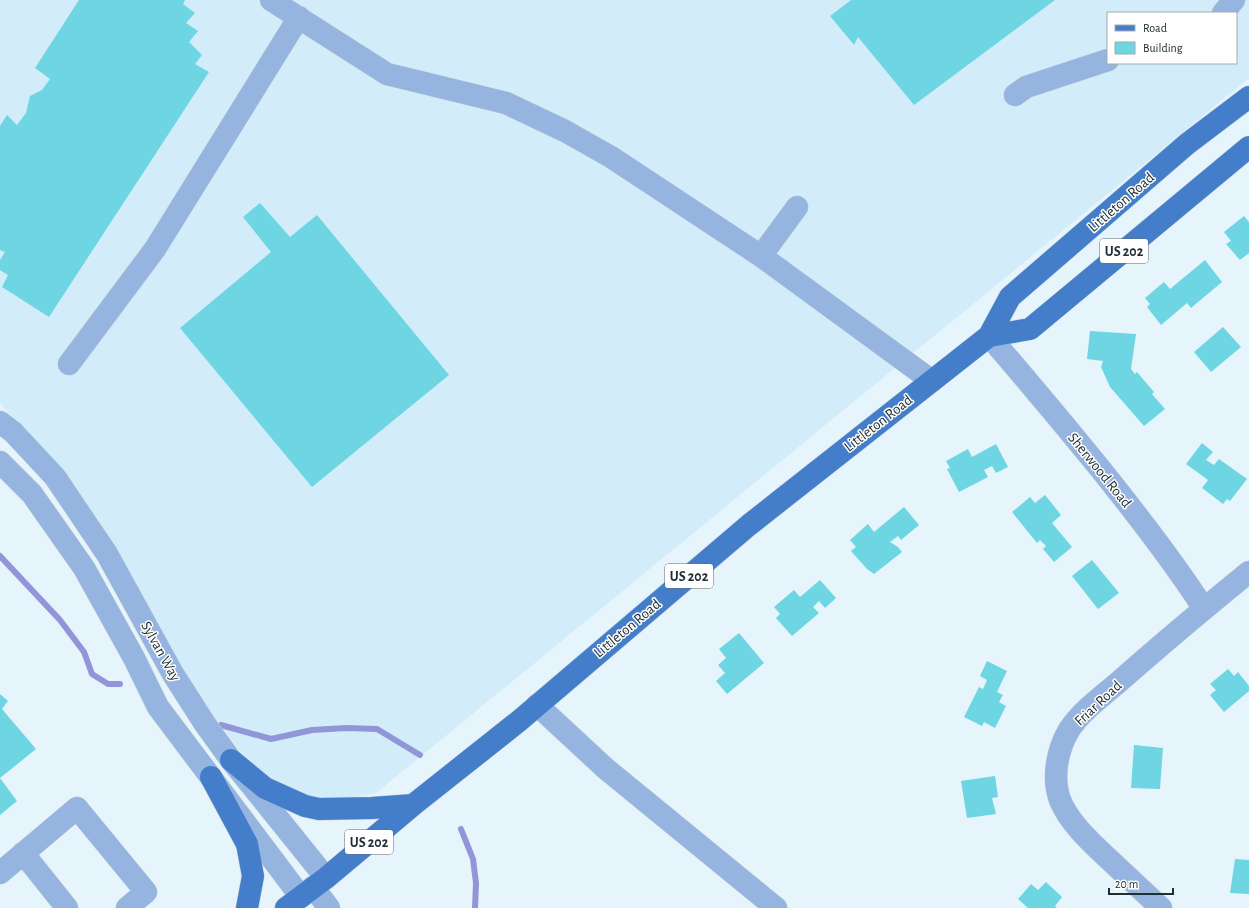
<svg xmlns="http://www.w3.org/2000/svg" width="1249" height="908" viewBox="0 0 1249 908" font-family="'Alegreya Sans',sans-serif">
  <rect width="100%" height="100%" fill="#e6f4fb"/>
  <path fill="#d3ecfa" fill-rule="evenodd" d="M 0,0 L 1249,0 L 1249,78 L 376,793 L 319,802 L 279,787 L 249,763 L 195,693 L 98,519 L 0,403 ZM 1108,13 L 1236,13 L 1236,63 L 1108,63 Z"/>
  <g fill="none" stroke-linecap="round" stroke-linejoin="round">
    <path stroke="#9296d8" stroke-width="6" d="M 0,556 L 60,620 L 84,652 L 92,674 L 108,684 L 120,684
      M 221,725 L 271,739 L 312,730 L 346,728 L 377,729 L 420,755
      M 461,829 L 473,859 L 476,883 L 475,908"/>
  </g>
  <path fill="#6ed5e2" d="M 79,0 L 185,0 L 183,4 L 195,13 L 186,23 L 198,31 L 189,42 L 202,55 L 195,64 L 209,72 L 49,317 L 2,287 L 8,275 L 0,270 L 0,260 L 5,252 L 0,250 L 0,126 L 7,115 L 17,125 L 26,113 L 30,96 L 42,90 L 50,79 L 35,68 Z
    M 851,0 L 1055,0 L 914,105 L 858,37 L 854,45 L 830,16 Z
    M 260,203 L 290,237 L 317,215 L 449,375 L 312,487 L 180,328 L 271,252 L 243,217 Z
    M 1244,216 L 1249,222 L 1249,253 L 1240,260 L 1226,244 L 1231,241 L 1224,232 Z
    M 1205,260 L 1222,282 L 1191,308 L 1187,303 L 1161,325 L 1147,307 L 1150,304 L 1145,298 L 1164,282 L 1170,289 Z
    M 1223,327 L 1241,347 L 1211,372 L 1194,352 Z
    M 1090,331 L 1136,334 L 1131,369 L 1135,374 L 1137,372 L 1154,392 L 1152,394 L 1165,409 L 1144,426 L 1110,387 L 1101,367 L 1103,361 L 1087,359 Z
    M 1202,443 L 1213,452 L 1206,460 L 1214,465 L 1219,459 L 1247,479 L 1230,501 L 1227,499 L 1223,504 L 1202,488 L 1208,480 L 1186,464 Z
    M 996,444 L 1008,467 L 996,473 L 992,466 L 984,470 L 988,477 L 959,492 L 947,469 L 950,468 L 946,461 L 968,449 L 972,457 Z
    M 1045,495 L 1061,515 L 1052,523 L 1072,547 L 1054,562 L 1043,549 L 1046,546 L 1040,540 L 1037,543 L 1012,512 L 1030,497 L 1035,503 Z
    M 904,507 L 919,525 L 901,540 L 898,536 L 890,542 L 898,547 L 902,552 L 874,574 L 867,569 L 851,551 L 856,547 L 850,540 L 868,524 L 874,532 Z
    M 1092,560 L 1119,593 L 1098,609 L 1072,576 Z
    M 820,580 L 836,598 L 825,608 L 819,601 L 813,607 L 819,613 L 792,636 L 776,618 L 780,614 L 774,607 L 794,590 L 800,597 Z
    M 739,633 L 764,663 L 727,694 L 716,681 L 725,673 L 718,665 L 726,658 L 719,649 Z
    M 987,661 L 1007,671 L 997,692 L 1003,695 L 999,702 L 1006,706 L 995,728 L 984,722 L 982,726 L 964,717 L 979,687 L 983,689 L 987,680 L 980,676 Z
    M 1228,669 L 1234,676 L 1238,672 L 1249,686 L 1249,691 L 1224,712 L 1210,695 L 1216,690 L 1210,684 Z
    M 0,694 L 8,701 L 2,709 L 36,749 L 0,778 L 17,801 L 0,815 Z
    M 1134,745 L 1163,748 L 1160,789 L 1131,788 Z
    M 995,776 L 998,797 L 992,798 L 996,814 L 967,818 L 961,781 Z
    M 1235,859 L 1249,860 L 1249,894 L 1230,893 Z
    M 1046,882 L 1062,897 L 1055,906 L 1057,908 L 1028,908 L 1018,899 L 1031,884 L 1038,890 Z"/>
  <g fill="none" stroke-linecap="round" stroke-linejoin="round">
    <defs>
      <path id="minor" d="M 271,0 L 387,74 L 506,103 L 565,131 L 611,157 L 761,256 L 932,381
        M 1223,13 L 1234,0
        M 1015,95 L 1026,87 L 1108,60
        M 761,256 L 797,207
        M 989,336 C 1026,379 1062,422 1098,466 C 1135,512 1172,559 1204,609
        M 69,364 L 155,249 L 299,17
        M 0,422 L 13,432 L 55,477 L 107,554 L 173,674 L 205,724 L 231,760 L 326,878
        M 0,462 L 32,494 L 84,568 L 134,658 L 158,707 L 301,897
        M 537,705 L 605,768 L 776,908
        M 23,853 L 67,908
        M 0,873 L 77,808 L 146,892 L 127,908
        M 313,887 L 329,908
        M 1161,908 C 1146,894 1130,879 1115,865 C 1096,847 1070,825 1060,800 C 1052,778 1057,750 1069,730 C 1082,710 1104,695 1121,680 C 1163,643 1206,607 1249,572"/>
      <path id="major" d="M 989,336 L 1030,329 L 1249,147
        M 231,760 L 265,788 L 305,806 L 319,809 L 372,808 L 413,805
        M 211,777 L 247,844 L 253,876 L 247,908
        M 286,908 L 326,878 L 413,805 L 519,721 L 749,525 L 989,336 L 1010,297 L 1187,144 L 1249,97"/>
    </defs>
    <use href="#minor" stroke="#c3d1d7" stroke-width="23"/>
    <use href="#major" stroke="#c3d1d7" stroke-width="23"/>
    <use href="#minor" stroke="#95b4df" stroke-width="22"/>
    <use href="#major" stroke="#447ecb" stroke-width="22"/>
  </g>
  <g text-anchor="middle" stroke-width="3" stroke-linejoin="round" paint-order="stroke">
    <g fill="#fefefe" stroke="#636d71" stroke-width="1">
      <rect x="1100" y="239" width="48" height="24" rx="3"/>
      <rect x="665" y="564" width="48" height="24" rx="3"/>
      <rect x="345" y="830" width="48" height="24" rx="3"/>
    </g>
    <g font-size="14" font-weight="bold" fill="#212f35">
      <text x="1124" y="256">US 202</text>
      <text x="689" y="581">US 202</text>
      <text x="369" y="847">US 202</text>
    </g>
    <g font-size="15" fill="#212f35" stroke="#fefefe">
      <text transform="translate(1121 202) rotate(-41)" y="5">Littleton Road</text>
      <text transform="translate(878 423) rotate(-38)" y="5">Littleton Road</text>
      <text transform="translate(1100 470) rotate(51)" y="5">Sherwood Road</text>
      <text transform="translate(627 628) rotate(-40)" y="5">Littleton Road</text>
      <text transform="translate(161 651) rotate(61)" y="5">Sylvan Way</text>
      <text transform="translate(1098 703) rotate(-43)" y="5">Friar Road</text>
    </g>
  </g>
  <rect x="1107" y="12" width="130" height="52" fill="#fefefe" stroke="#a6abae"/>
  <rect x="1115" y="25" width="20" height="6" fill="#447ecb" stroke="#a6abae"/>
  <text x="1143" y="32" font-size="12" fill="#212f35">Road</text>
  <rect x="1115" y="42" width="20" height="12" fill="#6ed5e2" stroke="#a6abae"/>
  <text x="1143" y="52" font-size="12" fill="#212f35">Building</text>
  <path d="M1109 888v6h64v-6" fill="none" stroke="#212f35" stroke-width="2"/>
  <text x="1115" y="888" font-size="12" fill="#212f35" stroke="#fefefe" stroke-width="3" paint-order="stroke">20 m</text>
</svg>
